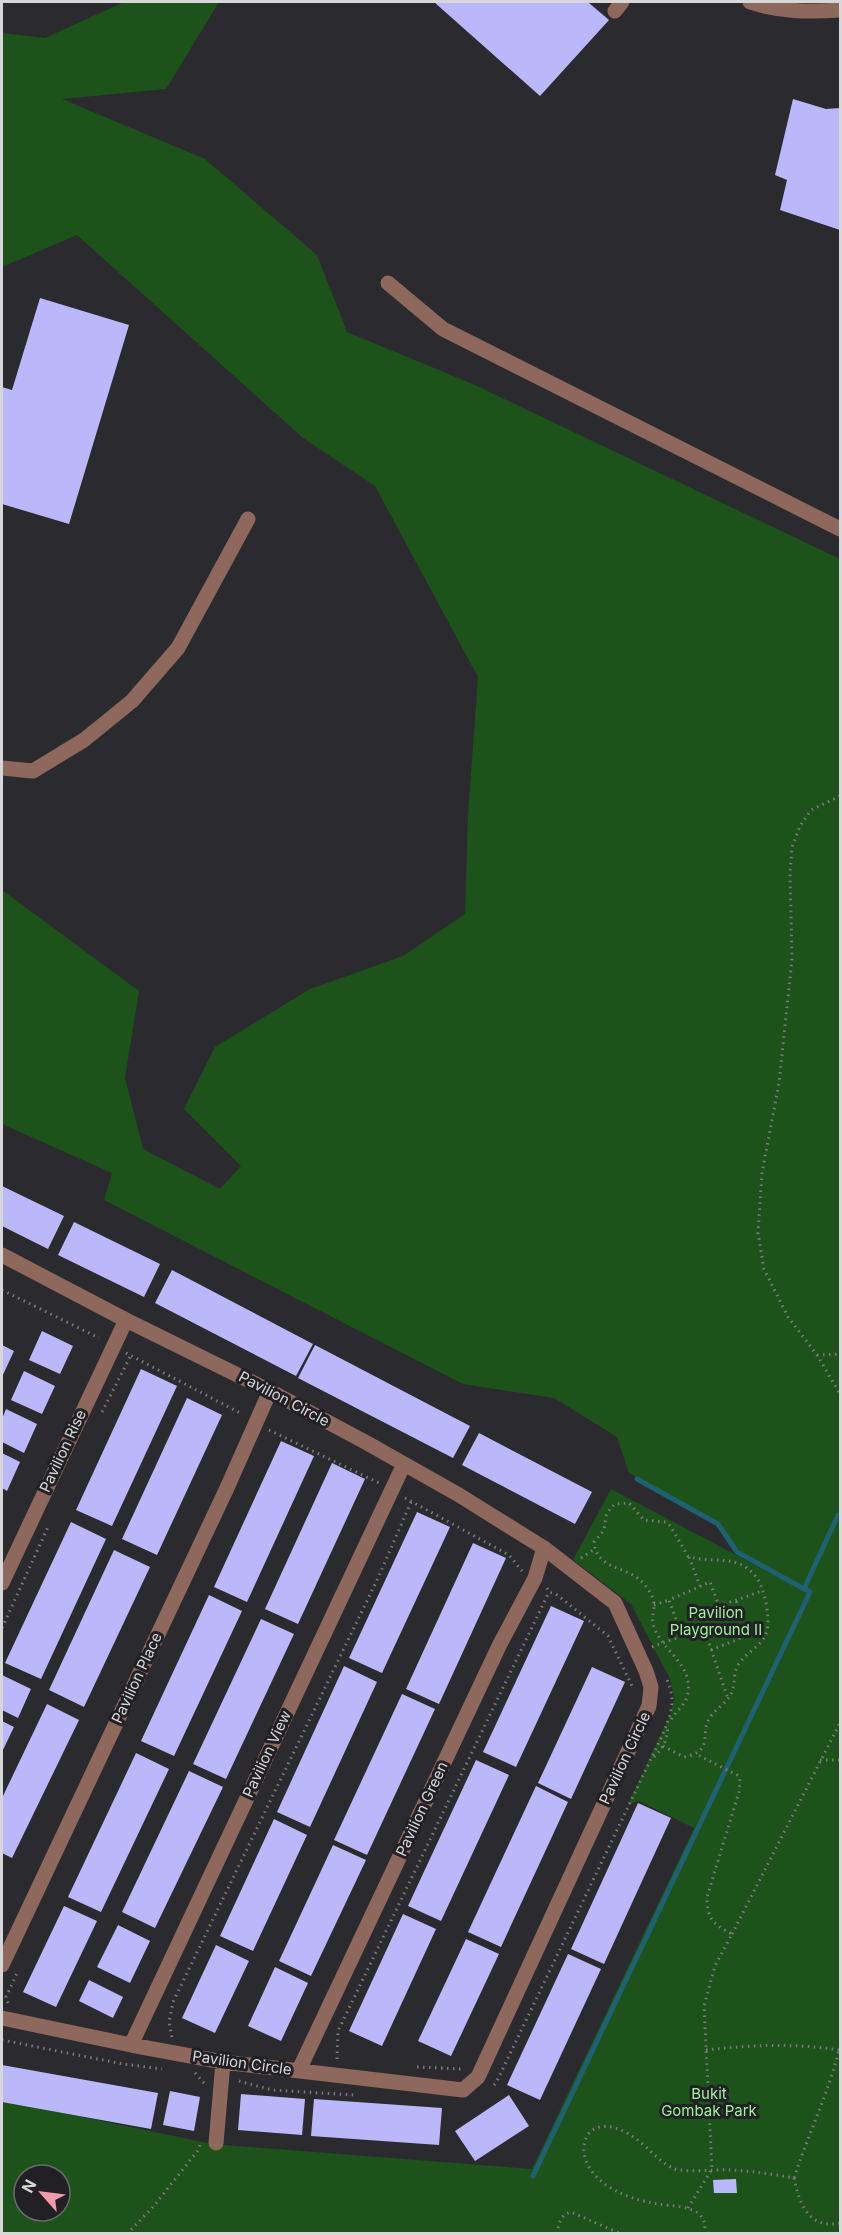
<svg xmlns="http://www.w3.org/2000/svg" width="842" height="2235" viewBox="0 0 842 2235" font-family="Inter,sans-serif">
  <rect width="100%" height="100%" fill="#2b2b2f"/>
  <path fill="#1d521b" fill-rule="evenodd" d="M 124,2 L 219,2 L 166,89 L 62,99 L 205,159 L 317,255 L 347,332 L 475,385 L 840,559 L 840,2233 L 2,2233 L 2,2100 L 212,2144 L 532,2169 L 694,1828 L 639,1801 L 628,1804 L 671,1713 L 674,1697 L 670,1679 L 631,1604 L 573,1560 L 611,1489 L 795,1586 L 739,1550 L 718,1523 L 629,1473 L 617,1437 L 554,1398 L 463,1384 L 104,1200 L 112,1173 L 2,1124 L 2,890 L 139,991 L 125,1078 L 143,1149 L 220,1189 L 241,1166 L 184,1109 L 215,1047 L 310,989 L 403,956 L 465,914 L 468,815 L 478,677 L 375,486 L 303,438 L 77,235 L 2,267 L 2,33 L 45,38 ZM 24,2175 L 60,2175 L 60,2211 L 24,2211 Z"/>
  <g fill="none" stroke-linecap="round" stroke-linejoin="round">
    <path stroke="#1f6072" stroke-width="5" d="M 637,1479 L 718,1524 L 737,1552 L 806,1590
      M 804,1589 L 838,1515
      M 533,2176 L 810,1592 L 807,1590"/>
  </g>
  <path fill="#bab8fa" d="M 434,2 L 590,2 L 589,3 L 609,20 L 540,96 Z
    M 793,99 L 826,109 L 840,108 L 840,230 L 780,210 L 787,180 L 775,175 Z
    M 40,298 L 129,325 L 69,524 L 2,504 L 2,387 L 12,390 Z
    M 2,1186 L 64,1216 L 48,1249 L 2,1226 Z
    M 74,1222 L 160,1264 L 144,1297 L 58,1255 Z
    M 172,1270 L 313,1344 L 296,1376 L 155,1303 Z
    M 42,1331 L 73,1346 L 60,1374 L 29,1360 Z
    M 2,1345 L 14,1351 L 2,1377 Z
    M 315,1345 L 470,1426 L 453,1458 L 298,1378 Z
    M 141,1369 L 177,1386 L 112,1526 L 76,1510 Z
    M 24,1371 L 55,1386 L 42,1414 L 11,1400 Z
    M 187,1398 L 222,1415 L 157,1555 L 122,1539 Z
    M 6,1409 L 37,1424 L 24,1453 L 2,1442 L 2,1419 Z
    M 479,1433 L 592,1492 L 575,1524 L 462,1465 Z
    M 281,1441 L 314,1456 L 247,1602 L 214,1587 Z
    M 2,1453 L 20,1462 L 7,1491 L 2,1488 Z
    M 332,1463 L 365,1479 L 298,1624 L 265,1609 Z
    M 417,1512 L 450,1527 L 382,1673 L 349,1658 Z
    M 71,1522 L 106,1539 L 41,1679 L 5,1663 Z
    M 473,1543 L 506,1558 L 439,1704 L 406,1689 Z
    M 114,1550 L 150,1567 L 84,1707 L 49,1690 Z
    M 209,1595 L 242,1611 L 174,1756 L 141,1741 Z
    M 551,1606 L 584,1621 L 516,1767 L 483,1752 Z
    M 261,1619 L 294,1634 L 226,1779 L 193,1764 Z
    M 344,1666 L 377,1682 L 310,1827 L 277,1812 Z
    M 592,1667 L 625,1682 L 571,1799 L 538,1783 Z
    M 2,1675 L 31,1689 L 18,1718 L 2,1710 Z
    M 402,1694 L 435,1709 L 367,1855 L 334,1840 Z
    M 47,1704 L 79,1720 L 12,1858 L 2,1853 L 2,1798 Z
    M 2,1721 L 14,1727 L 2,1752 Z
    M 136,1753 L 169,1769 L 101,1912 L 68,1897 Z
    M 476,1760 L 509,1775 L 441,1921 L 408,1906 Z
    M 189,1771 L 223,1787 L 155,1928 L 122,1912 Z
    M 536,1786 L 568,1802 L 501,1947 L 468,1932 Z
    M 638,1803 L 671,1818 L 604,1964 L 571,1949 Z
    M 274,1819 L 307,1835 L 253,1951 L 220,1936 Z
    M 333,1845 L 366,1860 L 311,1976 L 279,1961 Z
    M 64,1906 L 97,1921 L 56,2007 L 23,1992 Z
    M 403,1914 L 436,1929 L 382,2046 L 349,2031 Z
    M 118,1925 L 150,1941 L 130,1983 L 97,1967 Z
    M 466,1939 L 499,1954 L 451,2056 L 418,2041 Z
    M 216,1945 L 249,1961 L 215,2033 L 182,2018 Z
    M 568,1954 L 601,1969 L 540,2100 L 507,2085 Z
    M 275,1967 L 308,1983 L 281,2041 L 248,2026 Z
    M 89,1980 L 123,1997 L 113,2018 L 79,2001 Z
    M 2,2065 L 158,2093 L 151,2129 L 2,2102 Z
    M 170,2091 L 200,2097 L 194,2131 L 163,2125 Z
    M 241,2094 L 305,2099 L 302,2135 L 238,2130 Z
    M 509,2095 L 529,2126 L 475,2161 L 455,2131 Z
    M 314,2099 L 442,2108 L 439,2145 L 311,2136 Z
    M 736,2179 L 737,2193 L 714,2193 L 713,2180 Z"/>
  <g fill="none" stroke-linecap="round" stroke-linejoin="round">
    <path stroke="#7c7c7f" stroke-width="3" stroke-dasharray="1.5 4.5" stroke-linecap="butt" d="M 840,796 L 811,810 L 800,826 L 792,847 L 790,873 L 792,959 L 779,1083 L 762,1173 L 758,1233 L 764,1269 L 788,1317 L 817,1355 L 840,1394
      M 2,1290 L 99,1338
      M 126,1353 L 242,1414
      M 817,1355 L 840,1354
      M 102,1412 L 131,1355
      M 269,1430 L 379,1483
      M 405,1498 L 509,1555 L 522,1571
      M 689,1557 L 700,1586
      M 581,1558 L 595,1549
      M 547,1588 L 549,1592 L 556,1594 L 608,1636 L 632,1686
      M 654,1605 L 669,1600
      M 2,1628 L 48,1527
      M 682,1636 L 669,1600 L 710,1582 L 719,1606 L 762,1591
      M 652,1647 L 704,1628 L 728,1699
      M 711,1650 L 746,1636 L 736,1600
      M 663,1746 L 684,1757 C 716,1751 698,1733 711,1716 C 718,1707 728,1702 732,1692 C 736,1681 732,1671 741,1661 C 749,1650 763,1646 767,1630 C 770,1618 765,1588 756,1577 C 737,1552 712,1565 688,1556 L 671,1527 L 666,1522 L 644,1520 L 629,1503 L 615,1504 L 610,1509 L 606,1516 L 604,1530 L 594,1542 C 596,1569 625,1566 641,1581 C 647,1586 654,1597 654,1605 C 654,1611 652,1617 653,1624 C 660,1651 696,1664 687,1697 C 684,1706 675,1712 671,1720
      M 654,1757 C 664,1747 667,1740 668,1726
      M 820,1760 L 840,1760
      M 732,1934 L 840,1723
      M 8,2003 L 6,1997 L 17,1973
      M 172,2037 L 169,2022 L 173,2002 L 378,1578 L 411,1502
      M 2,2040 L 123,2064 L 162,2069
      M 706,2050 C 751,2045 794,2043 839,2050
      M 337,2059 L 338,2031 L 549,1592
      M 417,2067 L 462,2069
      M 195,2073 L 205,2084
      M 239,2081 L 272,2090 L 354,2095
      M 494,2085 L 497,2081 L 661,1738 C 670,1717 677,1702 667,1680
      M 794,2178 C 799,2203 809,2230 840,2223
      M 688,2208 L 712,2169 L 704,2006 L 715,1966 L 732,1934 C 713,1924 707,1919 707,1897 L 739,1792 L 740,1779 L 737,1775 L 696,1754
      M 127,2234 L 153,2207 L 199,2149 L 200,2144
      M 557,2234 C 559,2223 560,2215 571,2212 L 621,2234
      M 704,2234 C 706,2226 705,2219 698,2213 C 688,2206 670,2206 658,2204 C 641,2201 626,2197 611,2188 C 560,2159 586,2093 646,2147 C 655,2155 664,2165 675,2169 C 692,2173 713,2169 730,2170 C 752,2171 773,2174 794,2178 C 808,2135 828,2094 839,2050"/>
    <path stroke="#8e675d" stroke-width="15" d="M 750,2 C 780,12 809,12 840,10
      M 615,11 L 622,2
      M 388,283 L 443,329 L 840,529
      M 2,768 L 33,771 L 84,740 L 132,701 L 178,648 L 248,519
      M 2,1255 L 126,1320 L 270,1391 L 367,1443 L 459,1495 L 544,1548 L 615,1603 L 646,1671 L 651,1687 L 649,1706 L 478,2077 L 463,2090 L 223,2062 L 131,2045 L 2,2018
      M 2,1583 L 126,1320
      M 2,1965 L 227,1488 L 270,1391
      M 131,2045 L 404,1464
      M 299,2070 L 499,1646 L 535,1578 L 544,1548
      M 216,2143 L 223,2062"/>
  </g>
  <g text-anchor="middle" stroke-width="6" stroke-linejoin="round" paint-order="stroke">
    <g font-size="15" fill="#d7d7da" stroke="#212125">
      <text transform="translate(284 1399) rotate(28)" y="5">Pavilion Circle</text>
      <text transform="translate(63 1451) rotate(-65)" y="5">Pavilion Rise</text>
      <text transform="translate(137 1678) rotate(-65)" y="5">Pavilion Place</text>
      <text transform="translate(267 1754) rotate(-65)" y="5">Pavilion View</text>
      <text transform="translate(625 1758) rotate(-65)" y="5">Pavilion Circle</text>
      <text transform="translate(422 1809) rotate(-65)" y="5">Pavilion Green</text>
      <text transform="translate(242 2063) rotate(8)" y="5">Pavilion Circle</text>
    </g>
    <g font-size="15" fill="#9ff399" stroke="#212125">
      <text x="716" y="1618">Pavilion<tspan x="716" dy="17">Playground II</tspan></text>
      <text x="709" y="2099">Bukit<tspan x="709" dy="17">Gombak Park</tspan></text>
    </g>
  </g>
  <rect width="842" height="2235" fill="none" stroke="#d7d7da" stroke-width="6"/>
  <g transform="translate(42 2193) rotate(298)"><circle r="28" fill="#212125" stroke="#6a6a6d" stroke-width="1.5"/>
  <path d="M0-4.5L10 22L0 15L-10 22Z" fill="#f39aab"/>
  <text y="-9" font-size="16" font-weight="bold" text-anchor="middle" fill="#d7d7da">N</text>
  </g>
</svg>
